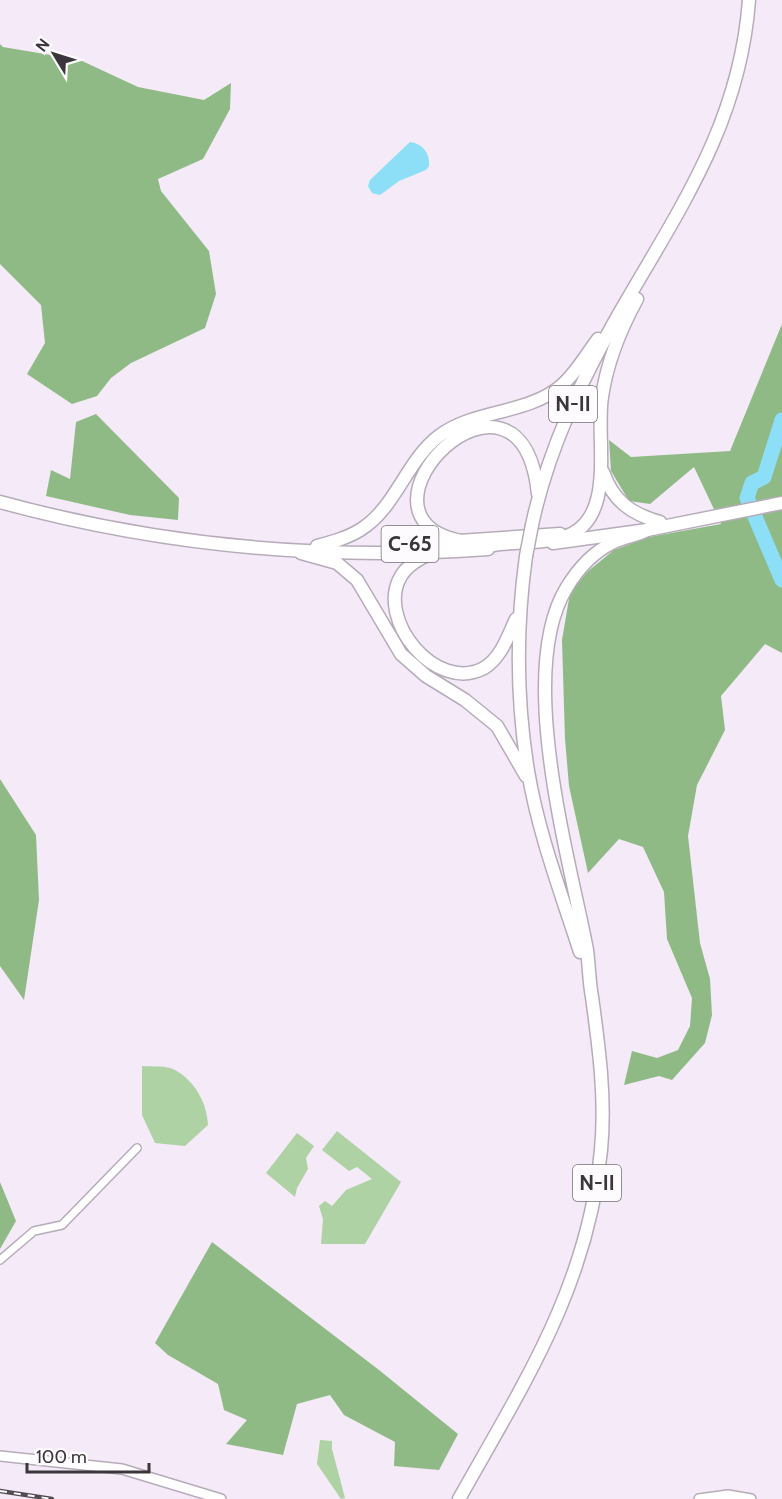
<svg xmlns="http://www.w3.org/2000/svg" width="782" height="1499" viewBox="0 0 782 1499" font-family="Cabin,sans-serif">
  <rect width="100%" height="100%" fill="#f5eaf8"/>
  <path fill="#aed2a3" d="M 142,1066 C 151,1067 167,1065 175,1070 C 195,1081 207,1103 208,1125 L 185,1146 L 155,1143 L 142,1115 Z
    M 337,1131 L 401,1182 L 365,1244 L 321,1244 L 323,1219 L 319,1206 L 325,1201 L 332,1206 L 346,1190 L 372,1179 L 357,1167 L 349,1171 L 322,1150 Z
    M 297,1133 L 314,1146 L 306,1158 L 308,1169 L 297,1188 L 295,1197 L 266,1173 Z
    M 320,1440 L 332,1441 L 332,1449 L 345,1498 L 341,1499 L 317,1464 Z"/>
  <path fill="#90ba85" d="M 0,44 L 3,47 L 80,60 L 138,87 L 204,100 L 231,83 L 230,109 L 203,159 L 158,179 L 161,191 L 209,251 L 216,294 L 205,328 L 131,363 L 111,378 L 97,396 L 72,404 L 27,374 L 45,343 L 41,305 L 0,264 Z
    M 782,324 L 782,653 L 765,644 L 721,696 L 725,730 L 697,785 L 688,836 L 700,943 L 710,979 L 712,1015 L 705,1043 L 672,1080 L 659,1076 L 624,1085 L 632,1051 L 657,1058 L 678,1050 L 690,1026 L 692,998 L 667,939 L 664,892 L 643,847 L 619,839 L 588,873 L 569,786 L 565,739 L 562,640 L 570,593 L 587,572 L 614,550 L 649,537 L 721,524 L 694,467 L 650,504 L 629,501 L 611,471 L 609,440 L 631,457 L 730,451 Z
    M 96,414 L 179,498 L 178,520 L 130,515 L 46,496 L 51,470 L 70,479 L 76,422 Z
    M 0,779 L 36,835 L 39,900 L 24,1000 L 0,966 Z
    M 0,1182 L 16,1221 L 0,1249 Z
    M 212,1242 L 379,1370 L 458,1434 L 439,1470 L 394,1466 L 395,1442 L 344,1415 L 330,1395 L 297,1404 L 283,1455 L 226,1444 L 247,1420 L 224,1410 L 218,1384 L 168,1355 L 155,1343 Z"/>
  <path fill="#8cdff6" d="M 410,142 C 423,144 430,153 429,166 L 426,170 L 399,181 L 380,195 L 372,193 L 368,186 L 370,180 Z"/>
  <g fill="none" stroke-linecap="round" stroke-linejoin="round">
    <path stroke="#8cdff6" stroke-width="15" d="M 782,420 L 764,477 L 752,483 L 747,498 L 782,580"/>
    <defs>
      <path id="minor" d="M 0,1260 L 34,1231 L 62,1225 L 137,1148"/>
      <path id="tertiary" d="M 0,1456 L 122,1469 L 221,1499
        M 699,1499 L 728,1495 L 751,1499"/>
      <path id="primary" d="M 0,502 C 161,546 321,561 488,549
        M 553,543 L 647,530 L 782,503
        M 415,544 L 560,534"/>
      <path id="trunk" d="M 603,472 C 613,501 631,514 660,522
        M 532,525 C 548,449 582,379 620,312 C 680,208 740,123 749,0
        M 461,541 C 334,516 521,330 538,494
        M 317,546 C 332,542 347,538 360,530 C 396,508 406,461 439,436 C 475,409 526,415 561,386 C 576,373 586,355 598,339
        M 478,549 C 506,539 536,546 564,537 C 618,520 595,439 602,397 C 607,362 620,330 637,299
        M 434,552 C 422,557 408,564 401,576 C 375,619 436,694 484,668 C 501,658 508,636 516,619
        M 301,553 L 337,563 L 357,580 L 401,654 L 426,676 L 465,700 L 497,726 L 526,776
        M 526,556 C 516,628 516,698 528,771 C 538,832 561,893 580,952
        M 459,1499 C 524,1383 588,1286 601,1150 C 606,1099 599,1048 592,997 C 589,981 589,965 587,950 C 569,856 515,671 567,587 C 578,569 594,552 612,543 C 623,537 636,536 647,530"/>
    </defs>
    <use href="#minor" stroke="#b6acb9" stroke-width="10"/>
    <use href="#tertiary" stroke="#b6acb9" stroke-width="12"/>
    <use href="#primary" stroke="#b6acb9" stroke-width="15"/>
    <use href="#trunk" stroke="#b6acb9" stroke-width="15"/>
    <use href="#minor" stroke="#fff" stroke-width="7"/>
    <use href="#tertiary" stroke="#fff" stroke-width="9"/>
    <use href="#primary" stroke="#fff" stroke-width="12"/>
    <use href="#trunk" stroke="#fff" stroke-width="12"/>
    <defs>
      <path id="rail" d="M 0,1491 L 52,1499"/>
    </defs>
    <use href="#rail" stroke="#514c52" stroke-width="4.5"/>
    <use href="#rail" stroke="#fdfbfe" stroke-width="2" stroke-dasharray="7" stroke-linecap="butt"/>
    <defs>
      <path id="trunk-bridge" d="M 526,556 L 532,525"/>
    </defs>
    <use href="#trunk-bridge" stroke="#b6acb9" stroke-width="15" stroke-linecap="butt"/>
    <use href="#trunk-bridge" stroke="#fff" stroke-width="12"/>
  </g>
  <g text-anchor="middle" stroke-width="4.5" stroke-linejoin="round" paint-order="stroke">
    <g fill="#fdfbfe" stroke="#747176" stroke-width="1.5">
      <rect x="549" y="386" width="48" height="36" rx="4.5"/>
      <rect x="381.5" y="526" width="57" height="36" rx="4.5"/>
      <rect x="573" y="1165" width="48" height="36" rx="4.5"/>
    </g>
    <g font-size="21" font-weight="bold" fill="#3a363b">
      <text x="573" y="411">N-II</text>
      <text x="410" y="551">C-65</text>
      <text x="597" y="1190">N-II</text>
    </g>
  </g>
  <g transform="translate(54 54) rotate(308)" stroke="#fdfbfe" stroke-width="4.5" paint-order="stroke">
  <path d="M0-4.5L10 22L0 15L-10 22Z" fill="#3a363b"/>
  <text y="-9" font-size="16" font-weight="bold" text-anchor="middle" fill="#3a363b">N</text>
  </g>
  <path d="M27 1463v9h122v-9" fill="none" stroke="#3a363b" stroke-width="3"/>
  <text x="36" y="1463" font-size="18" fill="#3a363b" stroke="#fdfbfe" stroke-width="4.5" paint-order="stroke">100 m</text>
</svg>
